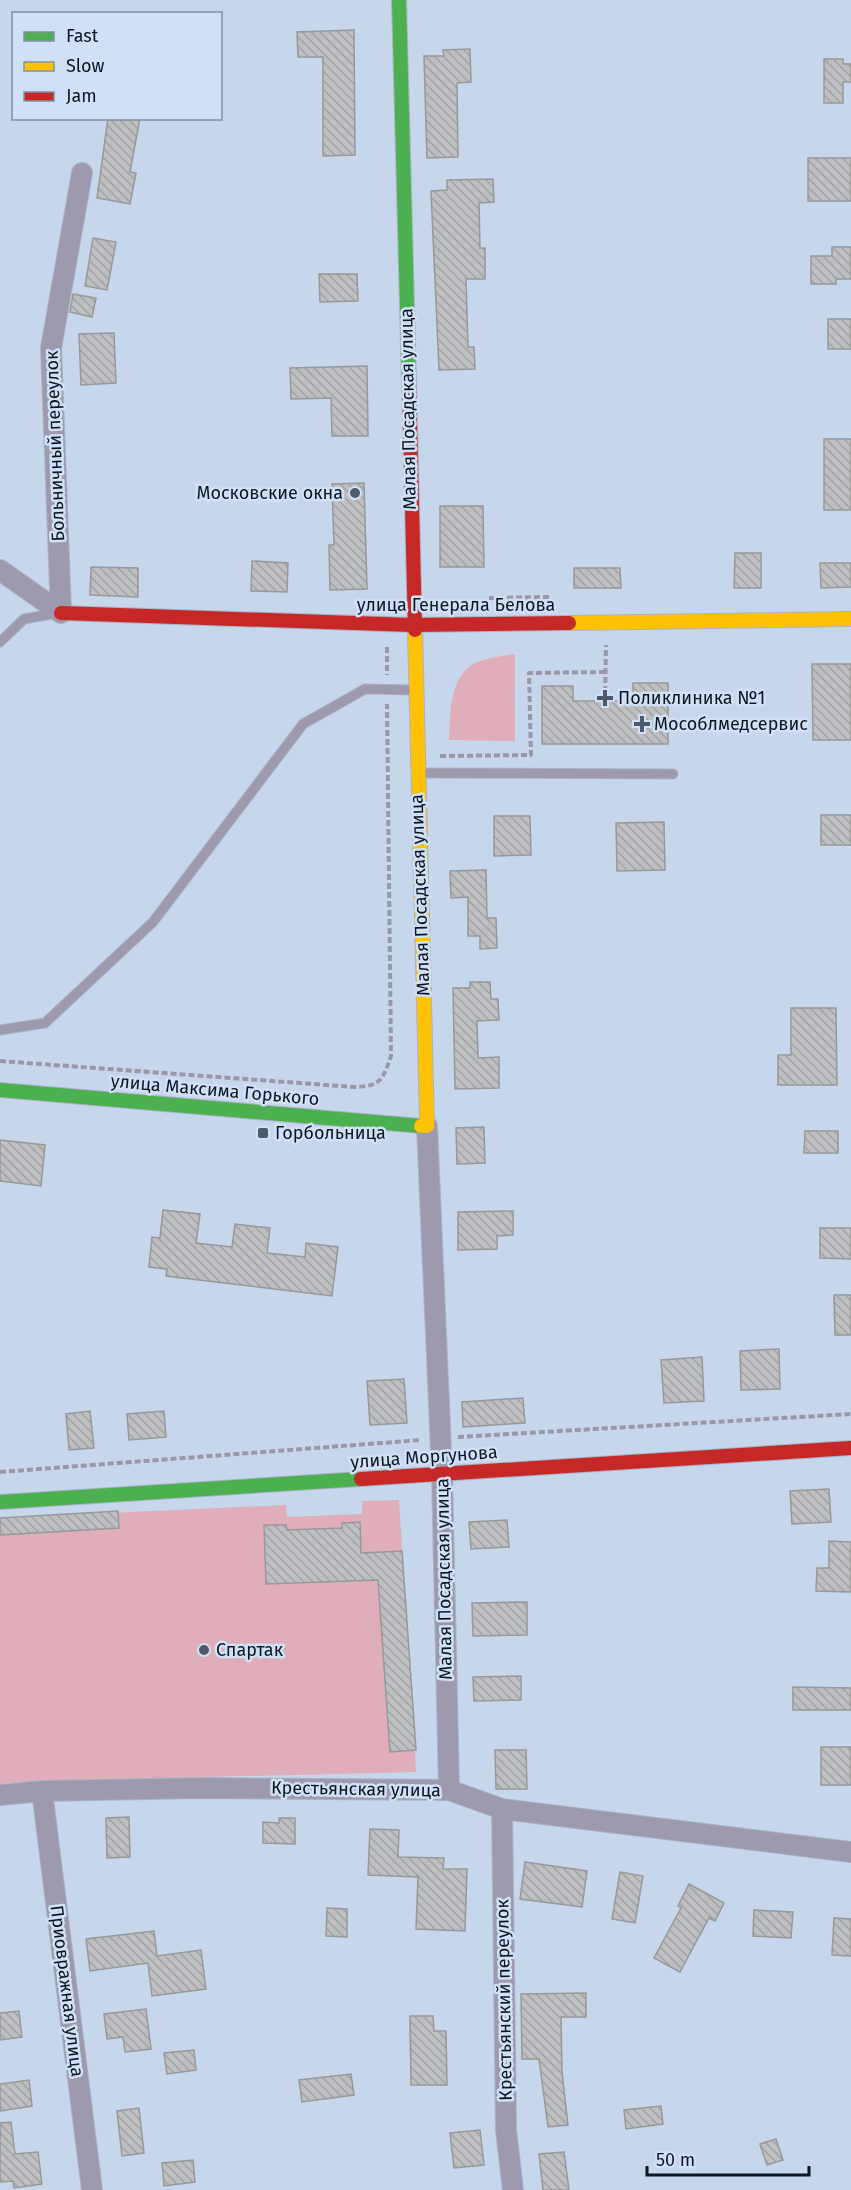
<svg xmlns="http://www.w3.org/2000/svg" width="851" height="2190" viewBox="0 0 851 2190" font-family="'Fira Sans',sans-serif">
  <defs>
    <pattern id="building-back-hatch" width="6" height="6" patternUnits="userSpaceOnUse" patternTransform="scale(1.5)"><rect width="6" height="6" fill="#bdbfc1"/><path d="M-1 5l2 2M0 0l6 6M5-1l2 2" fill="none" stroke="#a1a3a6"/></pattern>
  </defs>
  <rect width="100%" height="100%" fill="#c6d6eb"/>
  <path fill="#e0adbb" d="M 515,654 L 515,741 L 449,740 C 451,712 448,670 483,660 C 493,657 504,656 515,654 Z
    M 399,1500 L 416,1772 L 41,1781 L 0,1784 L 0,1518 L 286,1505 L 287,1517 L 362,1514 L 362,1501 Z"/>
  <path fill="url(#building-back-hatch)" stroke="#97999b" stroke-width="1.5" d="M 354,30 L 355,155 L 323,156 L 323,57 L 298,57 L 297,32 Z
    M 470,49 L 471,82 L 457,83 L 458,157 L 427,158 L 424,56 L 444,56 L 443,50 Z
    M 824,59 L 843,59 L 843,64 L 851,64 L 851,82 L 843,82 L 843,103 L 824,103 Z
    M 108,118 L 140,118 L 130,172 L 136,173 L 130,204 L 97,198 Z
    M 808,158 L 851,158 L 851,201 L 808,201 Z
    M 493,179 L 494,202 L 479,203 L 480,248 L 485,248 L 485,279 L 466,279 L 468,347 L 474,347 L 475,369 L 439,370 L 431,191 L 447,190 L 447,180 Z
    M 93,238 L 116,242 L 107,290 L 85,286 Z
    M 832,247 L 851,247 L 851,279 L 836,279 L 836,284 L 811,284 L 811,256 L 832,256 Z
    M 319,274 L 357,274 L 358,301 L 320,302 Z
    M 73,294 L 96,298 L 92,317 L 70,312 Z
    M 828,319 L 851,319 L 851,349 L 828,349 Z
    M 114,333 L 116,383 L 81,385 L 79,334 Z
    M 367,366 L 368,436 L 332,436 L 331,398 L 291,399 L 290,368 Z
    M 824,439 L 851,439 L 851,510 L 824,510 Z
    M 364,483 L 367,589 L 330,590 L 329,545 L 334,545 L 332,484 Z
    M 440,506 L 483,506 L 484,567 L 440,567 Z
    M 735,553 L 761,553 L 761,588 L 734,588 Z
    M 252,561 L 288,563 L 287,592 L 251,591 Z
    M 820,563 L 851,563 L 851,587 L 821,588 Z
    M 91,567 L 138,568 L 138,597 L 90,595 Z
    M 574,568 L 620,568 L 621,588 L 574,588 Z
    M 812,664 L 851,664 L 851,740 L 813,740 Z
    M 633,683 L 668,683 L 668,744 L 542,744 L 542,686 L 573,686 L 573,701 L 633,701 Z
    M 821,815 L 851,815 L 851,845 L 821,845 Z
    M 494,816 L 530,816 L 531,855 L 494,856 Z
    M 664,822 L 665,870 L 617,871 L 616,823 Z
    M 486,870 L 487,918 L 496,918 L 497,948 L 480,949 L 480,936 L 468,936 L 468,897 L 451,898 L 450,871 Z
    M 470,982 L 490,982 L 491,999 L 498,999 L 499,1020 L 477,1021 L 478,1058 L 499,1057 L 499,1088 L 455,1089 L 453,988 L 470,988 Z
    M 791,1008 L 836,1008 L 837,1085 L 778,1085 L 778,1055 L 791,1055 Z
    M 484,1127 L 485,1163 L 457,1164 L 456,1128 Z
    M 805,1131 L 838,1131 L 838,1153 L 804,1153 Z
    M 0,1140 L 45,1145 L 41,1186 L 0,1181 Z
    M 163,1210 L 200,1214 L 196,1243 L 232,1247 L 235,1224 L 270,1228 L 267,1253 L 305,1257 L 306,1243 L 338,1247 L 332,1296 L 166,1276 L 167,1269 L 149,1267 L 152,1237 L 160,1238 Z
    M 513,1211 L 513,1235 L 497,1236 L 497,1249 L 458,1250 L 458,1212 Z
    M 820,1228 L 851,1228 L 851,1259 L 820,1258 Z
    M 834,1295 L 851,1295 L 851,1335 L 835,1335 Z
    M 779,1349 L 780,1389 L 741,1390 L 740,1351 Z
    M 702,1357 L 704,1401 L 664,1403 L 661,1360 Z
    M 404,1379 L 407,1423 L 370,1425 L 367,1381 Z
    M 523,1398 L 525,1423 L 463,1427 L 462,1402 Z
    M 90,1411 L 94,1448 L 69,1450 L 66,1414 Z
    M 164,1411 L 166,1437 L 129,1440 L 127,1414 Z
    M 829,1489 L 831,1522 L 792,1524 L 790,1491 Z
    M 118,1511 L 119,1528 L 0,1535 L 0,1518 Z
    M 507,1520 L 509,1547 L 471,1549 L 469,1522 Z
    M 360,1522 L 361,1553 L 402,1551 L 416,1750 L 390,1752 L 378,1580 L 266,1584 L 264,1525 L 286,1525 L 287,1530 L 342,1528 L 342,1523 Z
    M 829,1541 L 851,1542 L 851,1592 L 816,1591 L 817,1568 L 829,1568 Z
    M 527,1602 L 527,1635 L 473,1636 L 472,1603 Z
    M 521,1676 L 521,1700 L 474,1701 L 473,1677 Z
    M 793,1687 L 851,1688 L 851,1710 L 793,1710 Z
    M 821,1747 L 851,1747 L 851,1785 L 821,1785 Z
    M 495,1750 L 526,1750 L 527,1789 L 496,1789 Z
    M 129,1817 L 130,1857 L 107,1858 L 106,1818 Z
    M 279,1818 L 295,1818 L 295,1844 L 263,1843 L 263,1822 L 279,1823 Z
    M 370,1829 L 399,1830 L 398,1857 L 444,1858 L 443,1869 L 467,1869 L 465,1931 L 416,1929 L 418,1877 L 368,1875 Z
    M 525,1862 L 587,1871 L 582,1907 L 520,1899 Z
    M 620,1872 L 643,1876 L 635,1923 L 612,1919 Z
    M 689,1884 L 724,1903 L 715,1921 L 709,1918 L 680,1972 L 654,1958 L 681,1908 L 678,1906 Z
    M 327,1908 L 347,1909 L 347,1937 L 326,1936 Z
    M 754,1910 L 793,1912 L 791,1938 L 753,1936 Z
    M 834,1918 L 851,1919 L 851,1956 L 832,1955 Z
    M 154,1931 L 157,1956 L 201,1950 L 206,1989 L 152,1996 L 148,1963 L 90,1971 L 86,1939 Z
    M 586,1993 L 586,2017 L 561,2017 L 562,2072 L 568,2125 L 548,2127 L 539,2059 L 522,2059 L 521,1994 Z
    M 146,2009 L 151,2049 L 125,2052 L 123,2037 L 107,2039 L 104,2014 Z
    M 19,2011 L 22,2037 L 0,2040 L 0,2013 Z
    M 410,2016 L 433,2016 L 434,2031 L 446,2031 L 447,2085 L 411,2085 Z
    M 194,2050 L 196,2070 L 167,2074 L 164,2053 Z
    M 351,2074 L 354,2095 L 302,2102 L 299,2080 Z
    M 29,2080 L 32,2106 L 0,2111 L 0,2084 Z
    M 661,2106 L 663,2124 L 626,2129 L 624,2110 Z
    M 139,2108 L 144,2153 L 122,2156 L 117,2111 Z
    M 11,2122 L 15,2154 L 38,2152 L 42,2184 L 14,2188 L 13,2181 L 0,2182 L 0,2123 Z
    M 480,2130 L 484,2165 L 454,2168 L 450,2133 Z
    M 776,2139 L 783,2160 L 767,2165 L 760,2144 Z
    M 564,2152 L 569,2190 L 543,2190 L 539,2154 Z
    M 193,2160 L 195,2182 L 164,2186 L 162,2163 Z"/>
  <g fill="none" stroke-linecap="round" stroke-linejoin="round">
    <defs>
      <path id="lane" d="M 0,642 L 24,619 L 58,613
        M 422,773 L 673,774
        M 0,1030 L 45,1023 L 153,922 L 303,724 L 365,689 L 413,690"/>
      <path id="street" d="M 0,570 L 61,613
        M 61,613 L 51,348 L 82,173
        M 427,1126 L 442,1474 L 449,1790
        M 42,1791 L 92,2190
        M 0,1795 L 42,1791 L 201,1788 L 449,1790 L 502,1809 L 851,1852
        M 502,1809 L 506,2130 L 513,2190"/>
      <path id="fast" d="M 399,0 L 409,382
        M 0,1090 L 421,1126
        M 0,1502 L 361,1479"/>
      <path id="slow" d="M 569,623 L 851,619
        M 415,630 L 427,1126 L 421,1126"/>
      <path id="jam" d="M 409,382 L 415,630
        M 61,613 L 412,625 L 569,623
        M 361,1479 L 851,1448"/>
    </defs>
    <use href="#lane" stroke="#a8b4c4" stroke-width="11"/>
    <use href="#street" stroke="#a8b4c4" stroke-width="22"/>
    <use href="#fast" stroke="#a8b4c4" stroke-width="16"/>
    <use href="#slow" stroke="#a8b4c4" stroke-width="16"/>
    <use href="#jam" stroke="#a8b4c4" stroke-width="16"/>
    <path stroke="#9a98a8" stroke-width="4" stroke-dasharray="6 3" stroke-linecap="butt" d="M 489,598 L 550,597
      M 387,647 L 387,675
      M 605,701 L 606,645
      M 440,756 L 531,755 L 529,673 L 606,672
      M 0,1061 L 354,1087 C 381,1086 382,1081 391,1056 L 387,704
      M 458,1437 L 851,1414
      M 0,1472 L 421,1440"/>
    <use href="#lane" stroke="#9e9aad" stroke-width="9"/>
    <use href="#street" stroke="#9e9aad" stroke-width="20"/>
    <use href="#fast" stroke="#4caf50" stroke-width="14"/>
    <use href="#slow" stroke="#ffc107" stroke-width="14"/>
    <use href="#jam" stroke="#c62828" stroke-width="14"/>
  </g>
  <g fill="#4e5a6a" stroke="#cfe0f7" stroke-width="2">
    <circle cx="355" cy="493" r="6"/>
    <path d="M602 689h6v6h6v6h-6v6h-6v-6h-6v-6h6z"/>
    <path d="M639 715h6v6h6v6h-6v6h-6v-6h-6v-6h6z"/>
    <rect x="257" y="1127" width="12" height="12" rx="3"/>
    <circle cx="204" cy="1650" r="6"/>
  </g>
  <g text-anchor="middle" stroke-width="5" stroke-linejoin="round" paint-order="stroke">
    <g font-size="18" fill="#0d1724" stroke="#cfe0f7">
      <text transform="translate(408 409) rotate(-91)" y="6">Малая Посадская улица</text>
      <text transform="translate(55 446) rotate(-92)" y="6">Больничный переулок</text>
      <text x="456" y="611">улица Генерала Белова</text>
      <text transform="translate(420 895) rotate(-92)" y="6">Малая Посадская улица</text>
      <text transform="translate(215 1090) rotate(5)" y="6">улица Максима Горького</text>
      <text transform="translate(424 1457) rotate(-4)" y="6">улица Моргунова</text>
      <text transform="translate(444 1579) rotate(-91)" y="6">Малая Посадская улица</text>
      <text transform="translate(356 1789) rotate(1)" y="6">Крестьянская улица</text>
      <text transform="translate(67 1991) rotate(83)" y="6">Приовражная улица</text>
      <text transform="translate(504 2000) rotate(-91)" y="6">Крестьянский переулок</text>
    </g>
    <g font-size="18" fill="#0d1724" stroke="#cfe0f7" text-anchor="start">
      <text x="343" y="499" text-anchor="end">Московские окна</text>
      <text x="618" y="704">Поликлиника №1</text>
      <text x="654" y="730">Мособлмедсервис</text>
      <text x="275" y="1139">Горбольница</text>
      <text x="216" y="1656">Спартак</text>
    </g>
  </g>
  <rect x="12" y="12" width="210" height="108" fill="#cfe0f7" stroke="#8190a3" stroke-width="1.5"/>
  <rect x="24" y="32" width="30" height="9" fill="#4caf50" stroke="#8190a3" stroke-width="1.5"/>
  <text x="66" y="42" font-size="18" fill="#0d1724">Fast</text>
  <rect x="24" y="62" width="30" height="9" fill="#ffc107" stroke="#8190a3" stroke-width="1.5"/>
  <text x="66" y="72" font-size="18" fill="#0d1724">Slow</text>
  <rect x="24" y="92" width="30" height="9" fill="#c62828" stroke="#8190a3" stroke-width="1.5"/>
  <text x="66" y="102" font-size="18" fill="#0d1724">Jam</text>
  <path d="M647 2166v9h162v-9" fill="none" stroke="#0d1724" stroke-width="3"/>
  <text x="656" y="2166" font-size="18" fill="#0d1724" stroke="#cfe0f7" stroke-width="4.5" paint-order="stroke">50 m</text>
</svg>
